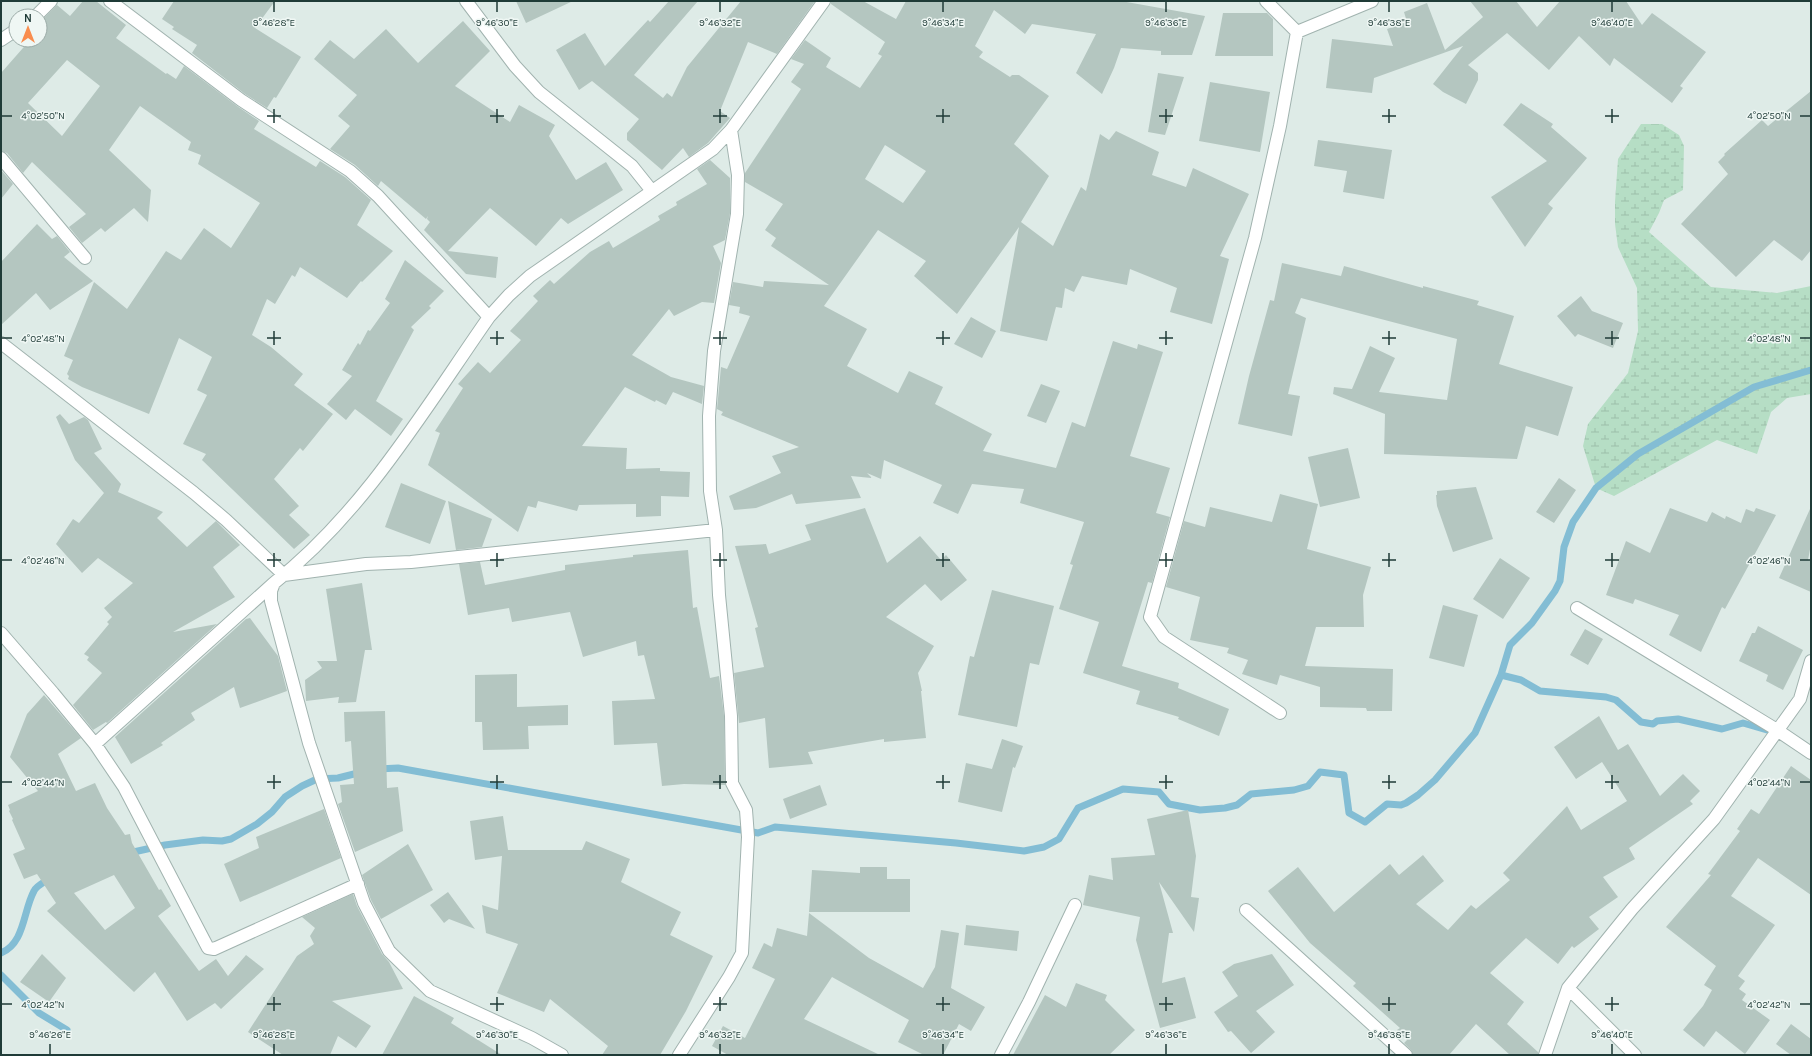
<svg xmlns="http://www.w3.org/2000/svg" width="1812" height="1056" viewBox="0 0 1812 1056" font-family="Karla,sans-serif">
  <defs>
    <pattern id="wetland-marsh" width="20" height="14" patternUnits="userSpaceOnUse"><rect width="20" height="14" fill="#b6dec5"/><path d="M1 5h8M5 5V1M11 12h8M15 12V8" fill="none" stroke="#9cbfaa"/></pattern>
  </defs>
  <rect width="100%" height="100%" fill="#deebe7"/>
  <path fill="url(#wetland-marsh)" d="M 1641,124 L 1662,124 L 1679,135 L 1684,146 L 1683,190 L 1664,200 L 1659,213 L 1649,232 L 1711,287 L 1777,293 L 1811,286 L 1811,394 L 1787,398 L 1771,412 L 1757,454 L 1717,440 L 1614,496 L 1596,488 L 1583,446 L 1588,424 L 1628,373 L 1638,331 L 1637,288 L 1618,247 L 1615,224 L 1615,202 L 1618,159 Z"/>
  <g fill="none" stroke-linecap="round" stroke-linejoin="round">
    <path stroke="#83bdd4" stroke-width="7" d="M 1501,675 L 1521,680 L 1540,691 L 1606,697 L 1616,700 L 1641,722 L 1653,724 L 1657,721 L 1678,719 L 1722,729 L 1743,723 L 1767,730
      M 378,769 L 398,768 L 758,833 L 775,827 L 956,843 L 1024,851 L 1044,847 L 1059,839 L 1078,808 L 1123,789 L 1159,792 L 1169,804 L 1200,810 L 1225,808 L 1237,805 L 1251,794 L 1294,790 L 1308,786 L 1320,772 L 1344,775 L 1349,813 L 1365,822 L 1387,804 L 1401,805 L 1406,803 L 1418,795 L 1435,780 L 1475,733 L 1501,675 L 1510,645 L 1532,623 L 1555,591 L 1560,581 L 1564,547 L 1573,522 L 1596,488 L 1638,454 L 1754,387 L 1811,370
      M 129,853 L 165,845 L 203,840 L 222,841 L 231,839 L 257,824 L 272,812 L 285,797 L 302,786 L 317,779 L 338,778 L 362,772
      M 1,953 C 25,943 23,911 34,891 C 37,885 45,882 51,878
      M 1,975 L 39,1013 L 67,1030"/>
  </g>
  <path fill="#b4c6c0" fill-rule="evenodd" d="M 83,1 L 96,1 L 126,25 L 116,38 L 166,74 L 167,73 L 176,79 L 184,66 L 237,106 L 259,121 L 254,129 L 316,167 L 320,161 L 345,177 L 371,200 L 357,225 L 393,251 L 362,282 L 361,281 L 347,298 L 300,267 L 295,277 L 292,275 L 275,304 L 267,299 L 252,335 L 271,347 L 303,374 L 294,385 L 333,414 L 303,451 L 300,448 L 274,479 L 299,506 L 289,515 L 310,535 L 294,549 L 202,460 L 206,454 L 183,444 L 207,395 L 197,390 L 212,357 L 179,338 L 149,414 L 82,387 L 68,379 L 69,376 L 67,374 L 73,360 L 64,356 L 94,282 L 127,309 L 166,251 L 181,260 L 204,228 L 231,248 L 260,203 L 198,164 L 201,155 L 188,150 L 191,142 L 140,106 L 109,150 L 151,190 L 148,222 L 134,208 L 105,232 L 101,228 L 82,243 L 69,227 L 86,214 L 32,162 L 23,173 L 7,153 L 1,151 L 1,73 L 30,40 L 40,40 L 40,22 L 57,5 L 70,16 ZM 67,60 L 100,86 L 62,136 L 28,103 Z
    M 174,1 L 275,1 L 255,28 L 301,57 L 276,98 L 274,97 L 267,108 L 245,94 L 192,53 L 197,45 L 172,29 L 174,27 L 162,19 Z
    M 516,1 L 573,1 L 526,23 Z
    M 669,1 L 698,1 L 634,75 L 663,98 L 667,93 L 672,97 L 687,67 L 741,1 L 815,1 L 777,54 L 748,42 L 720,111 L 730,118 L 708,143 L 689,157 L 683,148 L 662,170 L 627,140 L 627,133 L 639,119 L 592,81 L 579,90 L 556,50 L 585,33 L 605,66 L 648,20 L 650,22 Z
    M 831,1 L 863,1 L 896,19 L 906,1 L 1121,1 L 1205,16 L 1192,55 L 1161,55 L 1161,51 L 1121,48 L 1114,68 L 1102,94 L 1076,73 L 1096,34 L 1032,24 L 1025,34 L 994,10 L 975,46 L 983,52 L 979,57 L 1010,77 L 1012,75 L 1019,75 L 1049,96 L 1014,144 L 1049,176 L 1021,222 L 1053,246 L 1081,187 L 1086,191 L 1100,134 L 1109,140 L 1116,131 L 1159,152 L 1152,175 L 1186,187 L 1193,168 L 1249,194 L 1220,256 L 1229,259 L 1212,324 L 1170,312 L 1177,288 L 1130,269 L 1127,285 L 1082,276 L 1074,292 L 1065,288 L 1062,308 L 1056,307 L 1047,341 L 1000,331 L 1019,227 L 957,314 L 914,276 L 926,261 L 878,230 L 824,306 L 867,329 L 847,366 L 898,393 L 909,371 L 943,387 L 935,404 L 992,434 L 983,451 L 1056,468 L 1072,422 L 1085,427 L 1113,341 L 1137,349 L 1138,344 L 1163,352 L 1130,456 L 1170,468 L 1156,513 L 1170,517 L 1152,583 L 1148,582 L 1122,666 L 1179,683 L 1178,688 L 1229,709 L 1219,736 L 1178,719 L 1179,717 L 1136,704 L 1140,691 L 1083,673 L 1099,622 L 1059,609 L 1073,565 L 1070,564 L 1084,522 L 1020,503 L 1024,489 L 972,484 L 958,514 L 933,503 L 942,485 L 884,460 L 881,479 L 867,473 L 872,478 L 851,476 L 861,498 L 796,504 L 792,494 L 756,508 L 734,510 L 729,496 L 781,473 L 772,456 L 799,447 L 721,415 L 723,412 L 717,409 L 721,367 L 727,369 L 750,316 L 739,313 L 740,307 L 729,305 L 733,282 L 763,287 L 764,281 L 829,285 L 771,246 L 776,238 L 765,230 L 783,204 L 745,182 L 745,173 L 801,89 L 791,82 L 804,64 L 791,59 L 805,40 L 831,58 L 826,67 L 860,88 L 882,56 L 878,54 L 885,42 L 831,4 ZM 885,145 L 926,171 L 903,203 L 865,179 Z
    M 1470,1 L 1516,1 L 1537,27 L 1560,1 L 1626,1 L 1642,25 L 1652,13 L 1706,52 L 1680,86 L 1683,88 L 1672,103 L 1614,58 L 1610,66 L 1579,36 L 1549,70 L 1507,33 L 1468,65 L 1478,73 L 1478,80 L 1466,104 L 1443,92 L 1433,84 L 1463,46 L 1374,78 L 1372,93 L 1326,88 L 1332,39 L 1393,46 L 1387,29 L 1407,22 L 1404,12 L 1427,3 L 1445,50 L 1483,17 Z
    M 1223,13 L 1267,13 L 1273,19 L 1273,56 L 1215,56 Z
    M 463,21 L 490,51 L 455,86 L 510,122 L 519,105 L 555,125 L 549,136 L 576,180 L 606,162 L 623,190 L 568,224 L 561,218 L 536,246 L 490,208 L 448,251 L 498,257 L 496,278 L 466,274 L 424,230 L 430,222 L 427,219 L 428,216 L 426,219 L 381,181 L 378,186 L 355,165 L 330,149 L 350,126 L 338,116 L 357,95 L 314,59 L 330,40 L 354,59 L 386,29 L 418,63 Z
    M 1158,73 L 1184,77 L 1165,135 L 1148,132 Z
    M 1210,82 L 1270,92 L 1260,152 L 1199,141 Z
    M 1811,91 L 1811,250 L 1802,261 L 1774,240 L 1736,277 L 1681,224 L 1728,174 L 1718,162 L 1725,155 L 1724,154 L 1762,120 L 1768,126 Z
    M 1521,103 L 1553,124 L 1551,127 L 1587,158 L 1548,204 L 1553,208 L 1525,247 L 1491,197 L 1547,161 L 1503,125 Z
    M 1318,140 L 1392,150 L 1384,199 L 1343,192 L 1347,171 L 1314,166 Z
    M 710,160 L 730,178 L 730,213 L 725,240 L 713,246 L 721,263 L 714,303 L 702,302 L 674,316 L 669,309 L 632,355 L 671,377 L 704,386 L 702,404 L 673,392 L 666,405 L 656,400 L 655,402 L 625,387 L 582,446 L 627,448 L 626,469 L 660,468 L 660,471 L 690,472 L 689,497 L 661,496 L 661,516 L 636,517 L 636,504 L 579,505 L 577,511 L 538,501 L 536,508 L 528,506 L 518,532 L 428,465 L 440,433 L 435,431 L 463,388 L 458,384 L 478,362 L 490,373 L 521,340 L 510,331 L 538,301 L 533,296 L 550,280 L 554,284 L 590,252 L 609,241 L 613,248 L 660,220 L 658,216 L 677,205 L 676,202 L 707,184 L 697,169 Z
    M 1,170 L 13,184 L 1,199 Z
    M 37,224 L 52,239 L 57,236 L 70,252 L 64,257 L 93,281 L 50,310 L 36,293 L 1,325 L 1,262 Z
    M 405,260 L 444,291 L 429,306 L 431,308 L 411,327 L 414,330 L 376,401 L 403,419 L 391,436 L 355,409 L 346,420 L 327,404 L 352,376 L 342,370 L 358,343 L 360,345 L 368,330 L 370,331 L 390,303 L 385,299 Z
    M 1282,263 L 1341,276 L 1344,266 L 1423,288 L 1423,286 L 1479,301 L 1477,305 L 1514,316 L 1499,364 L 1573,387 L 1558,436 L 1526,426 L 1517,459 L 1384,454 L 1385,414 L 1333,394 L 1334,387 L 1352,389 L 1370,346 L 1395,358 L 1379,392 L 1447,400 L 1457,339 L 1301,298 L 1295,313 L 1306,318 L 1288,394 L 1300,396 L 1292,436 L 1238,424 L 1249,376 L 1270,300 L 1274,301 Z
    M 1581,296 L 1592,311 L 1623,323 L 1613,348 L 1578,334 L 1575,337 L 1557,316 Z
    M 971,317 L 996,331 L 982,358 L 954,344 Z
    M 1041,384 L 1060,391 L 1046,423 L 1027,416 Z
    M 60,414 L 69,424 L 84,417 L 88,420 L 102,449 L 94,453 L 121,484 L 118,492 L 163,512 L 157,518 L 187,547 L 216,521 L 240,545 L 213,567 L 235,597 L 173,632 L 217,624 L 107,723 L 106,722 L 93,730 L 73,705 L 102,673 L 87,660 L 89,657 L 84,654 L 109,624 L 107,622 L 112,617 L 104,608 L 133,583 L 98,558 L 82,573 L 56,544 L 73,519 L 79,523 L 104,493 L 75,460 L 56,417 Z
    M 1348,448 L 1360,498 L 1320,507 L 1308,457 Z
    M 1559,478 L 1576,490 L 1554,523 L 1536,512 Z
    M 401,483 L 446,501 L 430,544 L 385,527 Z
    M 1476,487 L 1493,539 L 1453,552 L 1437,506 L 1436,495 L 1437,495 L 1437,491 Z
    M 1280,494 L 1318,504 L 1307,549 L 1371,567 L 1363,595 L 1364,627 L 1316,627 L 1305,666 L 1393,669 L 1392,711 L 1367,711 L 1366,708 L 1320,707 L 1320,687 L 1280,675 L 1277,685 L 1242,674 L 1248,660 L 1227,653 L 1229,648 L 1190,640 L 1200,597 L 1166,587 L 1184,521 L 1205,527 L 1210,507 L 1272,522 Z
    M 448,501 L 492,519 L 482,547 L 456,550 Z
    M 865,508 L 887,563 L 920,536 L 941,560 L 946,555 L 967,580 L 941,601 L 925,584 L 886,617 L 934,646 L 918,673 L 922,691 L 921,691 L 926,738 L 884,742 L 884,739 L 808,752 L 813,764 L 769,768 L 765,718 L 739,723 L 734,673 L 764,667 L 755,628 L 758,627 L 735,546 L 766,544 L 769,554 L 811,540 L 805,525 Z
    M 1670,508 L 1707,522 L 1712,512 L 1725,519 L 1726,516 L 1741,523 L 1746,509 L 1754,512 L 1756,508 L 1776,515 L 1725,609 L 1722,607 L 1701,652 L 1669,635 L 1679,615 L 1635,599 L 1633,604 L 1606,595 L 1626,541 L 1650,553 Z
    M 1810,509 L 1811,544 L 1808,560 L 1811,561 L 1811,592 L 1779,578 Z
    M 688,550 L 693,608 L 697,607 L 710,678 L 719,676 L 724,716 L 725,785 L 684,784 L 662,786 L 657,743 L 614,745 L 612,701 L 655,699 L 644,655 L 638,656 L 636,641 L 583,657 L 570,612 L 512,622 L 509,608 L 468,615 L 459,564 L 480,562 L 485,585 L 565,570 L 565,565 L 633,557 L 633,555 Z
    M 1500,558 L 1530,578 L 1503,619 L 1473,599 Z
    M 362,583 L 372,650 L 365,650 L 356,702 L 338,703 L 339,697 L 306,701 L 305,680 L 322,668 L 317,661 L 337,661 L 326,589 Z
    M 992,590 L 1054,606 L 1039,665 L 1030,663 L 1017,727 L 958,715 L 970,656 L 974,657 Z
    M 1443,605 L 1478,615 L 1464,667 L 1429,658 Z
    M 250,618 L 278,656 L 287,691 L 240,708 L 234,687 L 191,713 L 195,720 L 161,743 L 163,745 L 131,764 L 115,737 L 246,619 Z
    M 1758,626 L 1803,650 L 1783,690 L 1766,681 L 1768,675 L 1739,661 L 1752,633 L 1755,633 Z
    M 1585,629 L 1603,639 L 1588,665 L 1570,655 Z
    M 517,674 L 517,707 L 568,705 L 568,725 L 528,726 L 529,749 L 483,750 L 482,722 L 475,722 L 475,675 Z
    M 44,695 L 81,738 L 58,754 L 76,791 L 95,783 L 107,808 L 125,835 L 130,834 L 132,843 L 159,890 L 161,889 L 171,906 L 158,916 L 199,971 L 216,959 L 228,976 L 246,955 L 264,969 L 221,1009 L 215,1003 L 187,1021 L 155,972 L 134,992 L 47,911 L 56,903 L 37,874 L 24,879 L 13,854 L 25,849 L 12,820 L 13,819 L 9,811 L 10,810 L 8,805 L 38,791 L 10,757 L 27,714 ZM 114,875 L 135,908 L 105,930 L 74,893 Z
    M 385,711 L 387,788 L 398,787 L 403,831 L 355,852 L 338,804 L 342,802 L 340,785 L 354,784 L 351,741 L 345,742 L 344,712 Z
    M 1599,716 L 1618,750 L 1628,744 L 1660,796 L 1683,774 L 1700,791 L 1690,801 L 1693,804 L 1629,848 L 1635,859 L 1603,877 L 1618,897 L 1589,917 L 1599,929 L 1574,948 L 1572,946 L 1558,964 L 1526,938 L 1490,973 L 1524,1002 L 1507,1024 L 1538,1052 L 1538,1055 L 1510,1055 L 1476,1024 L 1449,1055 L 1413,1055 L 1411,1050 L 1404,1043 L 1407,1040 L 1397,1030 L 1400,1028 L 1353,986 L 1356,983 L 1310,943 L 1268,891 L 1298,867 L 1334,912 L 1390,864 L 1399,875 L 1423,855 L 1444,881 L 1416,904 L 1448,930 L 1471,905 L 1476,909 L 1510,880 L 1503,873 L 1567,806 L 1581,830 L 1627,801 L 1602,762 L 1576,779 L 1554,747 Z
    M 1002,739 L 1023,746 L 1015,768 L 1013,767 L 1002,812 L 958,802 L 966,763 L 992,769 Z
    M 1791,766 L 1811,780 L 1811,895 L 1758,858 L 1731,896 L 1775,925 L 1738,976 L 1745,981 L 1739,989 L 1746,994 L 1742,1000 L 1770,1020 L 1745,1054 L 1716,1031 L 1704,1047 L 1683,1030 L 1703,1006 L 1712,990 L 1704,985 L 1716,966 L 1666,927 L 1711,875 L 1708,874 L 1740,831 L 1737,829 L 1751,809 L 1759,814 Z
    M 820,785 L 827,805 L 790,819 L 783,799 Z
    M 324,809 L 341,858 L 240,902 L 224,864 L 259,848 L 256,837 Z
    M 1188,810 L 1196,856 L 1191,897 L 1199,898 L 1194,932 L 1159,882 L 1173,933 L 1169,933 L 1162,983 L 1185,977 L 1196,1018 L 1160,1028 L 1136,940 L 1140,917 L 1083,905 L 1089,875 L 1113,880 L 1111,858 L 1155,855 L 1147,819 Z
    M 503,816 L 508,850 L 582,850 L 586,841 L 630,859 L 621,882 L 681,912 L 670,935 L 713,956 L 686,1011 L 660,1055 L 602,1055 L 608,1046 L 550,999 L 544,1012 L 497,993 L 518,944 L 486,933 L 482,905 L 498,910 L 502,856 L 475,860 L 470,821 Z
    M 408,844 L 433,890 L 381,919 L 371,900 L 362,875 Z
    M 860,867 L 887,867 L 887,879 L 910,879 L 910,912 L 809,912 L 812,870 L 860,873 Z
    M 448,892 L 475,929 L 449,919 L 444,923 L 430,905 Z
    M 353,894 L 357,906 L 382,954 L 389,962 L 403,989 L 332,1001 L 371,1026 L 356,1048 L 338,1036 L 330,1055 L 283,1055 L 248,1032 L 297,956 L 314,944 L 310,936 L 315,928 L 302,917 Z
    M 809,913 L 869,958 L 923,988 L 935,967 L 941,930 L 959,933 L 951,988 L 985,1007 L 971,1031 L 959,1024 L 943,1055 L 924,1055 L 898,1042 L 909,1020 L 832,977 L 804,1019 L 880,1055 L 728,1055 L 712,1046 L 723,1026 L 745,1038 L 775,979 L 752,968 L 764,943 L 772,947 L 777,928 L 807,936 Z
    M 966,925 L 1019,931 L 1017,951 L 964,945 Z
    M 42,954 L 66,978 L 49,1002 L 20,982 Z
    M 1272,954 L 1294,985 L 1256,1011 L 1275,1032 L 1251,1053 L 1231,1031 L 1228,1032 L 1214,1012 L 1238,996 L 1222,972 L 1234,964 Z
    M 1076,983 L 1107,995 L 1105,1000 L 1135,1030 L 1109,1055 L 1013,1055 L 1045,995 L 1066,1007 Z
    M 414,996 L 454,1018 L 451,1023 L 502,1055 L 382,1055 Z
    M 1791,1024 L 1811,1039 L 1811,1055 L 1791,1055 L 1776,1044 Z"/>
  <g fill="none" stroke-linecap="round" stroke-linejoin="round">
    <defs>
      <path id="minor" d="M 110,1 L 241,100 L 350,171 L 378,196 L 489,317
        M 466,1 L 515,66 L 539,92 L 632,166 L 652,191
        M 1266,1 L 1297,32 L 1280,126 L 1255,238 L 1150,617 L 1164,637 L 1280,713
        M 36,16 L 51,1
        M 1297,32 L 1372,1
        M 1,40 L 16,30
        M 1,158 L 85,258
        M 1,343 L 194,493 L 226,520 L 284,575 L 366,564 L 411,562 L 716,530
        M 1577,608 L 1777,730 L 1811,753
        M 1,633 L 53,693 L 95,744 L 124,787 L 208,948 L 214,949 L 358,884
        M 95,744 L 274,583
        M 1246,910 L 1406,1055
        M 1568,988 L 1635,1055
        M 562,1055 L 532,1038 L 430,991 L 389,951 L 364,903 L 309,743 L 271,601 L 271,591 L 274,583 C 364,512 424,410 489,317 L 509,295 L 530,276 L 713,149 L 731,130 L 824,1
        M 679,1055 L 729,977 L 742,953 L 748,837 L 746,810 L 732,783 L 731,716 L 719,595 L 716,530 L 710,491 L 709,416 L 714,351 L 737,214 L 738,175 L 731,130
        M 1001,1055 L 1029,1002 L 1075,905
        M 1545,1055 L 1568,988 L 1632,909 L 1714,819 L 1800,699 L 1811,661"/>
    </defs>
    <use href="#minor" stroke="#a1b3af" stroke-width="14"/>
    <use href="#minor" stroke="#fff" stroke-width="12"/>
  </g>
  <path fill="none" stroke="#1f3b37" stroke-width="1.5" d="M 274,2 L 274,12M 497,2 L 497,12M 720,2 L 720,12M 943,2 L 943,12M 1166,2 L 1166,12M 1389,2 L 1389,12M 1612,2 L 1612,12M 274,109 L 274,123M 497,109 L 497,123M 720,109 L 720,123M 943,109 L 943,123M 1166,109 L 1166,123M 1389,109 L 1389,123M 1612,109 L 1612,123M 2,116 L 12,116M 267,116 L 281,116M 490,116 L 504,116M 713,116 L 727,116M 936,116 L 950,116M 1159,116 L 1173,116M 1382,116 L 1396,116M 1605,116 L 1619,116M 1800,116 L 1810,116M 274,331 L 274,345M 497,331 L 497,345M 720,331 L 720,345M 943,331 L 943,345M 1166,331 L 1166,345M 1389,331 L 1389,345M 1612,331 L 1612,345M 2,338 L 12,338M 267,338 L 281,338M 490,338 L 504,338M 713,338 L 727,338M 936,338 L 950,338M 1159,338 L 1173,338M 1382,338 L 1396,338M 1605,338 L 1619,338M 1800,338 L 1810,338M 274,553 L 274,567M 497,553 L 497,567M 720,553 L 720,567M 943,553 L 943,567M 1166,553 L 1166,567M 1389,553 L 1389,567M 1612,553 L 1612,567M 2,560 L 12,560M 267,560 L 281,560M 490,560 L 504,560M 713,560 L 727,560M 936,560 L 950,560M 1159,560 L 1173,560M 1382,560 L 1396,560M 1605,560 L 1619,560M 1800,560 L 1810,560M 274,775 L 274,789M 497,775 L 497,789M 720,775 L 720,789M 943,775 L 943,789M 1166,775 L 1166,789M 1389,775 L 1389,789M 1612,775 L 1612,789M 2,782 L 12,782M 267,782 L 281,782M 490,782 L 504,782M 713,782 L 727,782M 936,782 L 950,782M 1159,782 L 1173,782M 1382,782 L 1396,782M 1605,782 L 1619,782M 1800,782 L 1810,782M 274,997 L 274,1011M 497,997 L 497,1011M 720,997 L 720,1011M 943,997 L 943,1011M 1166,997 L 1166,1011M 1389,997 L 1389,1011M 1612,997 L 1612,1011M 2,1004 L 12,1004M 267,1004 L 281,1004M 490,1004 L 504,1004M 713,1004 L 727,1004M 936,1004 L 950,1004M 1159,1004 L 1173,1004M 1382,1004 L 1396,1004M 1605,1004 L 1619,1004M 1800,1004 L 1810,1004M 50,1044 L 50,1054M 274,1044 L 274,1054M 497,1044 L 497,1054M 720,1044 L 720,1054M 943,1044 L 943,1054M 1166,1044 L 1166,1054M 1389,1044 L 1389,1054M 1612,1044 L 1612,1054"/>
  <g font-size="10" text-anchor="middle" fill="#1f3b37" stroke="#eff7f4" stroke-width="3" stroke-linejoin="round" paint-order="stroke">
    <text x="274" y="26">9°46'28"E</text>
    <text x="497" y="26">9°46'30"E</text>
    <text x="720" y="26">9°46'32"E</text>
    <text x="943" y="26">9°46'34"E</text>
    <text x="1166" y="26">9°46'36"E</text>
    <text x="1389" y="26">9°46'38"E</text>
    <text x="1612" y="26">9°46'40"E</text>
    <text x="43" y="119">4°02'50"N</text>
    <text x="1769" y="119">4°02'50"N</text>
    <text x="43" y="342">4°02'48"N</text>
    <text x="1769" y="342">4°02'48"N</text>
    <text x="43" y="564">4°02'46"N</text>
    <text x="1769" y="564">4°02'46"N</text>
    <text x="43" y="786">4°02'44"N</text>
    <text x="1769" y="786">4°02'44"N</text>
    <text x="43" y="1008">4°02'42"N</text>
    <text x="1769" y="1008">4°02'42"N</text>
    <text x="50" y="1038">9°46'26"E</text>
    <text x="274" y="1038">9°46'28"E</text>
    <text x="497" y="1038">9°46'30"E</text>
    <text x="720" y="1038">9°46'32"E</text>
    <text x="943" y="1038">9°46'34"E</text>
    <text x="1166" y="1038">9°46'36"E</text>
    <text x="1389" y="1038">9°46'38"E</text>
    <text x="1612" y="1038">9°46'40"E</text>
  </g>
  <rect width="1812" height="1056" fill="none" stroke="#1f3b37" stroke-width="4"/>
  <g transform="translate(28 28)"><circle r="19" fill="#eff7f4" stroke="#9caca8"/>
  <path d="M0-3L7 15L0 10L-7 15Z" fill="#f98d4e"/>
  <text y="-6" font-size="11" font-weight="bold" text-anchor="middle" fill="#1f3b37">N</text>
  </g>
</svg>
